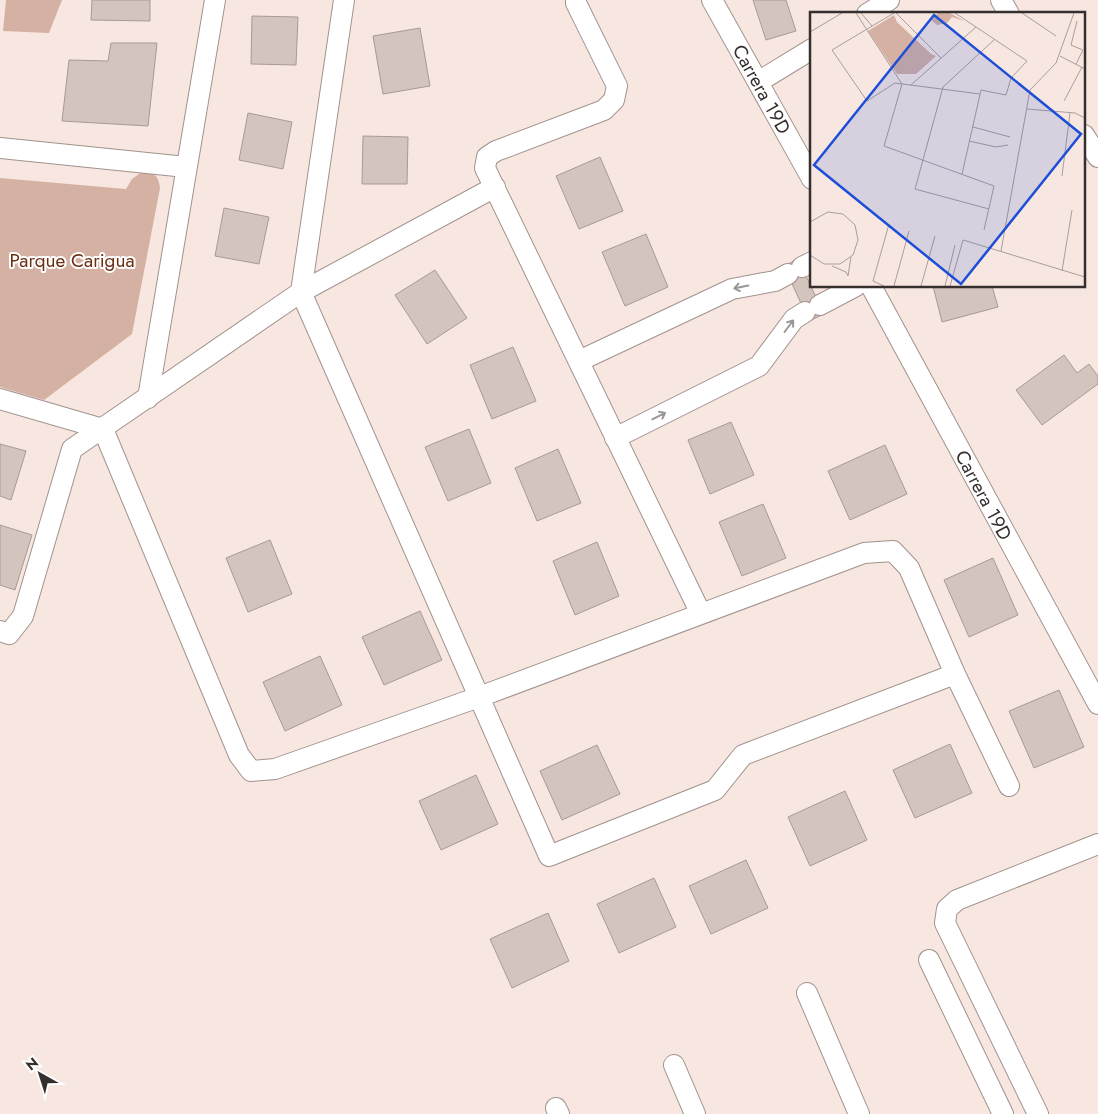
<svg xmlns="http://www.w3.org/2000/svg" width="1098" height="1114" viewBox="0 0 1098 1114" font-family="Jost,sans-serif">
  <rect width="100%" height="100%" fill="#f8e7e1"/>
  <path fill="#d5b1a3" d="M 6,0 L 62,0 L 49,33 L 3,31 Z
    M 143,171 C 154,171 159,177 160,188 L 132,334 L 44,400 L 0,387 L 0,178 L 126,189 L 132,179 Z"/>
  <path fill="#d4c4be" stroke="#a99994" d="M 92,0 L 150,0 L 150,21 L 91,20 Z
    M 753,0 L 786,0 L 796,31 L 766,40 Z
    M 252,16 L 298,17 L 296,65 L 251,64 Z
    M 420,28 L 430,86 L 383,94 L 373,36 Z
    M 111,43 L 157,43 L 148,126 L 62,121 L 69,60 L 108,61 Z
    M 248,113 L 292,122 L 283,169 L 239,160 Z
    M 363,136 L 408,137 L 407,184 L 362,184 Z
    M 600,157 L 623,211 L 579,229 L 556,176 Z
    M 224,208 L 269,217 L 259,264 L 215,256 Z
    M 646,234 L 668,287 L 625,306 L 602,252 Z
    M 798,259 L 824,314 L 809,321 L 784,266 Z
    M 435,270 L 467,318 L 427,344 L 395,295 Z
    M 933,286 L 992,286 L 998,307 L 942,322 Z
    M 513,347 L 536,401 L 492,419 L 470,365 Z
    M 1064,355 L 1077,373 L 1089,364 L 1098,376 L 1098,384 L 1042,425 L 1016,390 Z
    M 731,422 L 754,475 L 710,494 L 688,440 Z
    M 469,429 L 491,483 L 448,501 L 425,447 Z
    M 0,444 L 26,451 L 11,500 L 0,496 Z
    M 885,445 L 907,494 L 850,520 L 828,471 Z
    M 558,449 L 581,503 L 537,521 L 515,468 Z
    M 763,504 L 786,558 L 742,576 L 719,522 Z
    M 0,525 L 32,535 L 15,590 L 0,585 Z
    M 270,540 L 292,594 L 248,612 L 226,558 Z
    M 597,542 L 619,596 L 575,615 L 553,561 Z
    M 993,558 L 1018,615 L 969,637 L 944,580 Z
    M 420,611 L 442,660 L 384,685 L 362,637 Z
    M 320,656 L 342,705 L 285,731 L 263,682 Z
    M 1059,690 L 1084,747 L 1034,768 L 1009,711 Z
    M 950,744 L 972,793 L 915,818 L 893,770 Z
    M 597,745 L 620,794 L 562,820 L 540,771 Z
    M 476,775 L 498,824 L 441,850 L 419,801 Z
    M 845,791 L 867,840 L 810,866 L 788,817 Z
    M 746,860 L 768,908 L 711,934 L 689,886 Z
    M 654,878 L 676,927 L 619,953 L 597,904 Z
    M 548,913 L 569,961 L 512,988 L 490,939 Z"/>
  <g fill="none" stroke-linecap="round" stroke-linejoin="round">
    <defs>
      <path id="minor" d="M 344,0 L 301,292 L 549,856 L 715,790 L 743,755 L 955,674
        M 576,0 L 576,3 L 617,86 L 614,100 L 604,110 L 496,151 L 487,157 L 485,168 L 701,614
        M 712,0 L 812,179
        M 1001,0 L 1009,14
        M 867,14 L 889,0
        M 758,82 L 812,49
        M 1084,135 L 1098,157
        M 0,148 L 186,167
        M 802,267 L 812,262
        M 871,286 L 1098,704
        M 820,305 L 856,286
        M 579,361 L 732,289 L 775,281 L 788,274
        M 148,398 L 215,0
        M 0,399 L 103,429
        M 103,429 L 239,755 L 251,771 L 275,769 L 479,697 L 864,553 L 893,551 L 909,568 L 955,674 L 1009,786
        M 615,438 L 759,366 L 794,319 L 805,312
        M 0,631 L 9,634 L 23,616 L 72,449 L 301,292 L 495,187
        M 929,960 L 1003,1114
        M 807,993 L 859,1114
        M 674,1065 L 695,1114
        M 556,1108 L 559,1114
        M 1038,1114 L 945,923 L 947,909 L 957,900 L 1098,844"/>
    </defs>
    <use href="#minor" stroke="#a1928c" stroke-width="22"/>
    <use href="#minor" stroke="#fff" stroke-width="20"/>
  </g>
  <defs><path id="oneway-shaft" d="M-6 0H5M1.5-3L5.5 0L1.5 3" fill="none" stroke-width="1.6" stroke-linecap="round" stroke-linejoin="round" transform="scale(1.25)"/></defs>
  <g stroke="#9a9796">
    <use href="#oneway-shaft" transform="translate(741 287) rotate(169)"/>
    <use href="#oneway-shaft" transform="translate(789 326) rotate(-53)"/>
    <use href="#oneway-shaft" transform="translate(659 416) rotate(-27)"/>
  </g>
  <g text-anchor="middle" stroke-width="4" stroke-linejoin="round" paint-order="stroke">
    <g font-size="19" fill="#352f2d" stroke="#fff">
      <text transform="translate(762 89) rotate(61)" y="7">Carrera 19D</text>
      <text transform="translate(984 495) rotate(62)" y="7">Carrera 19D</text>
    </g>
    <g font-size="19" fill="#6b2e13" stroke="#fff">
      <text x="72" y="267">Parque Carigua</text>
    </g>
  </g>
  <g transform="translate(810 12)">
    <rect width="275" height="275" fill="#f8e7e1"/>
    <path d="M 128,1 L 140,1 L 154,9 L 142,5 L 137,11 L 127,13 L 121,8 ZM 84,3 L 87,10 L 121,42 L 126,44 L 106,62 L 87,62 L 58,19 Z" fill="#d5b1a3"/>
    <path fill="none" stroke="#aa9d99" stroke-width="1" d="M 46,1 L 92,72M 51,1 L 62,14M 84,1 L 22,38 L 57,89 L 85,71 L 170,82M 86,1 L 131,46M 145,1 L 217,49 L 201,66 L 196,83 L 171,78 L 152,162M 212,1 L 246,24M 0,20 L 32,1M 250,44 L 275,57M 266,52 L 273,38 L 261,33 L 267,9M 92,72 L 74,134 L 184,174 L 174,218M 101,73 L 166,15M 254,89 L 272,55M 217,97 L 265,101 L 275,106M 163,115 L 200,125M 159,129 L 186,135 L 198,133M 252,164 L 260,101M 179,197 L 105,177 L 133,75 L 185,27M 0,210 L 18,200 L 33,202 L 45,213 L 48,228 L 43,243 L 30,252 L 14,252 L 0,243M 191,239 L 220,78 L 246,51 L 264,1M 22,254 L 36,260 L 38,264 L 41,245M 252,259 L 262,198M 74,274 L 63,269 L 79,212M 84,274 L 99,219M 111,274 L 125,224M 135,274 L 145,233M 140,274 L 153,228 L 275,265"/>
    <path fill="#1d4ed8" fill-opacity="0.15" stroke="#1d4ed8" stroke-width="2.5" d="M 124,3 L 271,122 L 151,272 L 4,153 Z"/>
    <rect width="275" height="275" fill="none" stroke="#352f2d" stroke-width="2.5"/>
  </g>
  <g transform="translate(40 1074) rotate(321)" stroke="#ffffff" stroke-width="4" paint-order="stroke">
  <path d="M0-4L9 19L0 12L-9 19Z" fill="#352f2d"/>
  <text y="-8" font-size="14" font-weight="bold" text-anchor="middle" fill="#352f2d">N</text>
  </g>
</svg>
